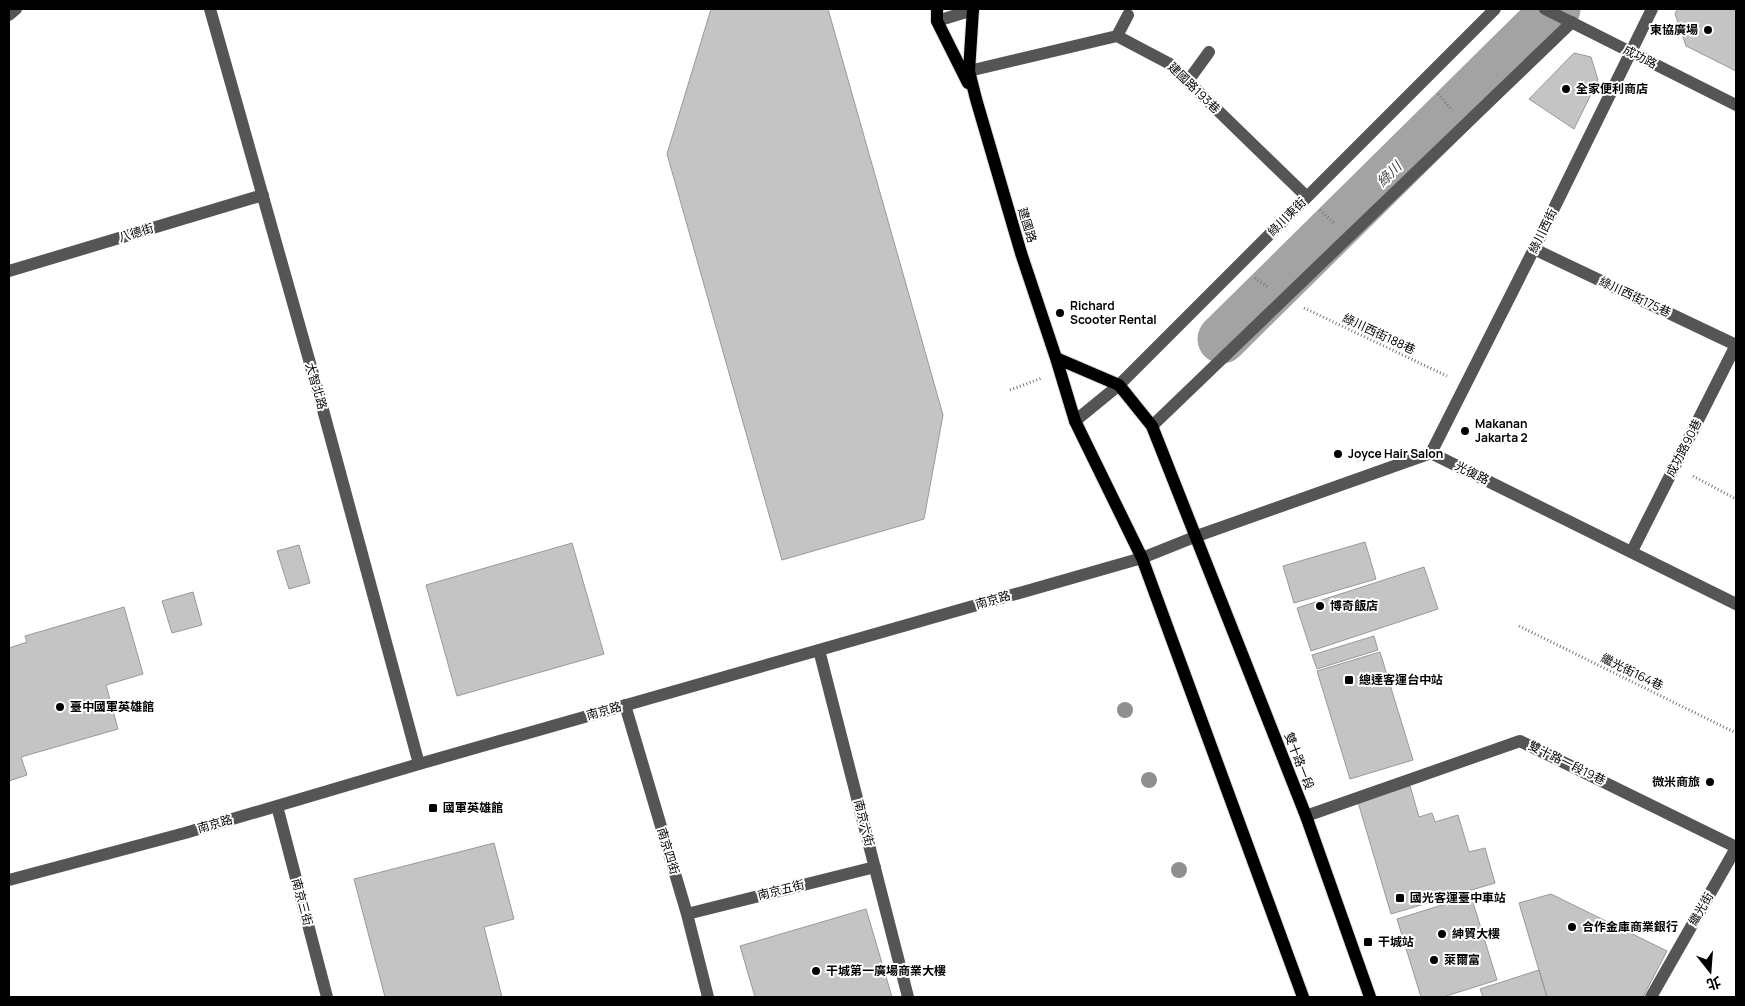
<svg xmlns="http://www.w3.org/2000/svg" width="1745" height="1006" viewBox="0 0 1745 1006" font-family="Manrope,'Noto Sans TC',sans-serif">
  <rect width="100%" height="100%" fill="#fff"/>
  <g fill="none" stroke-linecap="round" stroke-linejoin="round">
    <path stroke="#a3a3a3" stroke-width="49" d="M 1222,339 L 1556,9"/>
  </g>
  <path fill="#c4c4c4" stroke="#999" d="M 711,9 L 828,9 L 943,415 L 924,519 L 782,560 L 667,154 Z
    M 1677,9 L 1736,9 L 1736,71 L 1686,46 L 1675,14 Z
    M 1574,53 L 1591,57 L 1598,80 L 1574,129 L 1529,99 Z
    M 1365,542 L 1376,579 L 1294,603 L 1283,566 Z
    M 572,543 L 604,654 L 457,696 L 426,585 Z
    M 299,545 L 310,583 L 289,589 L 277,551 Z
    M 1424,567 L 1438,609 L 1311,651 L 1297,608 Z
    M 193,592 L 202,625 L 172,633 L 162,601 Z
    M 124,607 L 143,674 L 106,685 L 118,729 L 21,757 L 27,775 L 9,781 L 9,648 L 27,642 L 25,636 Z
    M 1374,636 L 1378,650 L 1317,669 L 1312,655 Z
    M 1380,652 L 1413,760 L 1350,779 L 1317,671 Z
    M 1410,786 L 1419,817 L 1432,813 L 1435,822 L 1458,815 L 1469,852 L 1485,848 L 1495,883 L 1391,914 L 1358,802 Z
    M 494,843 L 514,919 L 484,927 L 502,997 L 385,997 L 354,879 Z
    M 1551,894 L 1667,951 L 1643,997 L 1547,997 L 1519,903 Z
    M 1471,896 L 1497,980 L 1443,997 L 1421,997 L 1397,919 Z
    M 866,909 L 892,997 L 755,997 L 740,946 Z
    M 1539,970 L 1547,997 L 1483,997 L 1480,989 Z"/>
  <g fill="none" stroke-linecap="round" stroke-linejoin="round">
    <defs>
      <path id="major" d="M 937,9 L 937,21 L 968,83
        M 973,9 L 969,71 L 976,99 L 1021,253 L 1056,358 L 1075,421 L 1142,558 L 1303,997
        M 1056,358 L 1119,385 L 1152,426 L 1306,816 L 1370,997"/>
    </defs>
    <use href="#major" stroke="#dbdbdb" stroke-width="14"/>
    <path stroke="#777" stroke-width="3" stroke-dasharray="1 2.5" stroke-linecap="butt" d="M 1438,94 L 1452,110
      M 1320,210 L 1334,223
      M 1255,278 L 1268,287
      M 1304,308 L 1447,376
      M 1010,390 L 1042,378
      M 1693,476 L 1736,499
      M 1519,626 L 1736,733"/>
    <path stroke="#555" stroke-width="12" d="M 210,9 L 319,395 L 419,764
      M 1545,9 L 1736,105
      M 9,15 L 16,9
      M 937,21 L 973,10
      M 1117,36 L 1128,15
      M 969,71 L 1117,36 L 1170,64 L 1307,197
      M 1188,81 L 1209,52
      M 1534,249 L 1736,345
      M 9,271 L 263,195
      M 1075,421 L 1119,385 L 1495,9
      M 1152,426 L 1572,22
      M 1431,453 L 1534,249 L 1652,9
      M 1632,551 L 1736,345
      M 819,650 L 908,997
      M 625,705 L 687,914 L 708,997
      M 277,806 L 327,997
      M 1306,816 L 1520,741 L 1736,847
      M 9,880 L 185,833 L 419,764 L 1142,558 L 1197,536 L 1431,453 L 1736,604
      M 687,914 L 875,867
      M 1651,997 L 1736,848"/>
    <use href="#major" stroke="#000" stroke-width="12"/>
  </g>
  <g fill="#8f8f8f">
    <circle cx="1125" cy="710" r="8"/>
    <circle cx="1149" cy="780" r="8"/>
    <circle cx="1179" cy="870" r="8"/>
  </g>
  <g fill="#000" stroke="#fff" stroke-width="2">
    <circle cx="1708" cy="30" r="5"/>
    <circle cx="1566" cy="89" r="5"/>
    <circle cx="1060" cy="313" r="5"/>
    <circle cx="1465" cy="431" r="5"/>
    <circle cx="1338" cy="454" r="5"/>
    <circle cx="1320" cy="606" r="5"/>
    <rect x="1344" y="675" width="10" height="10" rx="2.5"/>
    <circle cx="60" cy="707" r="5"/>
    <circle cx="1710" cy="782" r="5"/>
    <rect x="428" y="803" width="10" height="10" rx="2.5"/>
    <rect x="1395" y="893" width="10" height="10" rx="2.5"/>
    <circle cx="1572" cy="927" r="5"/>
    <circle cx="1442" cy="934" r="5"/>
    <rect x="1363" y="937" width="10" height="10" rx="2.5"/>
    <circle cx="1434" cy="960" r="5"/>
    <circle cx="816" cy="971" r="5"/>
  </g>
  <g text-anchor="middle" stroke-width="4" stroke-linejoin="round" paint-order="stroke">
    <g font-size="12" font-weight="bold" fill="#000" stroke="#fff" text-anchor="start">
      <text x="1698" y="34" text-anchor="end">東協廣場</text>
      <text x="1576" y="93">全家便利商店</text>
      <text x="1070" y="310">Richard<tspan x="1070" dy="14">Scooter Rental</tspan></text>
      <text x="1475" y="428">Makanan<tspan x="1475" dy="14">Jakarta 2</tspan></text>
      <text x="1348" y="458">Joyce Hair Salon</text>
      <text x="1330" y="610">博奇飯店</text>
      <text x="1359" y="684">總達客運台中站</text>
      <text x="70" y="711">臺中國軍英雄館</text>
      <text x="1700" y="786" text-anchor="end">微米商旅</text>
      <text x="443" y="812">國軍英雄館</text>
      <text x="1410" y="902">國光客運臺中車站</text>
      <text x="1582" y="931">合作金庫商業銀行</text>
      <text x="1452" y="938">紳貿大樓</text>
      <text x="1378" y="946">干城站</text>
      <text x="1444" y="964">萊爾富</text>
      <text x="826" y="975">干城第一廣場商業大樓</text>
    </g>
    <g font-size="12" fill="#000" stroke="#fff">
      <text transform="translate(1640 57) rotate(27)" y="4">成功路</text>
      <text transform="translate(1194 88) rotate(44)" y="4">建國路193巷</text>
      <text transform="translate(1287 217) rotate(-45)" y="4">綠川東街</text>
      <text transform="translate(1027 225) rotate(73)" y="4">建國路</text>
      <text transform="translate(1543 231) rotate(-64)" y="4">綠川西街</text>
      <text transform="translate(136 233) rotate(-17)" y="4">八德街</text>
      <text transform="translate(1635 297) rotate(25)" y="4">綠川西街175巷</text>
      <text transform="translate(1379 334) rotate(25)" y="4">綠川西街188巷</text>
      <text transform="translate(316 386) rotate(74)" y="4">大智北路</text>
      <text transform="translate(1684 448) rotate(-63)" y="4">成功路90巷</text>
      <text transform="translate(1472 473) rotate(26)" y="4">光復路</text>
      <text transform="translate(993 600) rotate(-16)" y="4">南京路</text>
      <text transform="translate(1632 672) rotate(26)" y="4">繼光街164巷</text>
      <text transform="translate(604 711) rotate(-16)" y="4">南京路</text>
      <text transform="translate(1299 761) rotate(69)" y="4">雙十路一段</text>
      <text transform="translate(1567 763) rotate(26)" y="4">雙十路一段19巷</text>
      <text transform="translate(864 823) rotate(76)" y="4">南京六街</text>
      <text transform="translate(215 824) rotate(-16)" y="4">南京路</text>
      <text transform="translate(668 851) rotate(73)" y="4">南京四街</text>
      <text transform="translate(781 890) rotate(-14)" y="4">南京五街</text>
      <text transform="translate(302 902) rotate(75)" y="4">南京三街</text>
      <text transform="translate(1701 909) rotate(-60)" y="4">繼光街</text>
    </g>
    <g font-size="14" font-style="italic" fill="#444" stroke="#fff">
      <text transform="translate(1389 174) rotate(-45)" y="5">綠川</text>
    </g>
  </g>
  <rect width="1745" height="1006" fill="none" stroke="#000000" stroke-width="20"/>
  <g transform="translate(1710 971) rotate(163)" stroke="#ffffff" stroke-width="4" paint-order="stroke">
  <path d="M0-4L9 19L0 12L-9 19Z" fill="#000000"/>
  <text y="-8" font-size="14" font-weight="bold" text-anchor="middle" fill="#000000">北</text>
  </g>
</svg>
